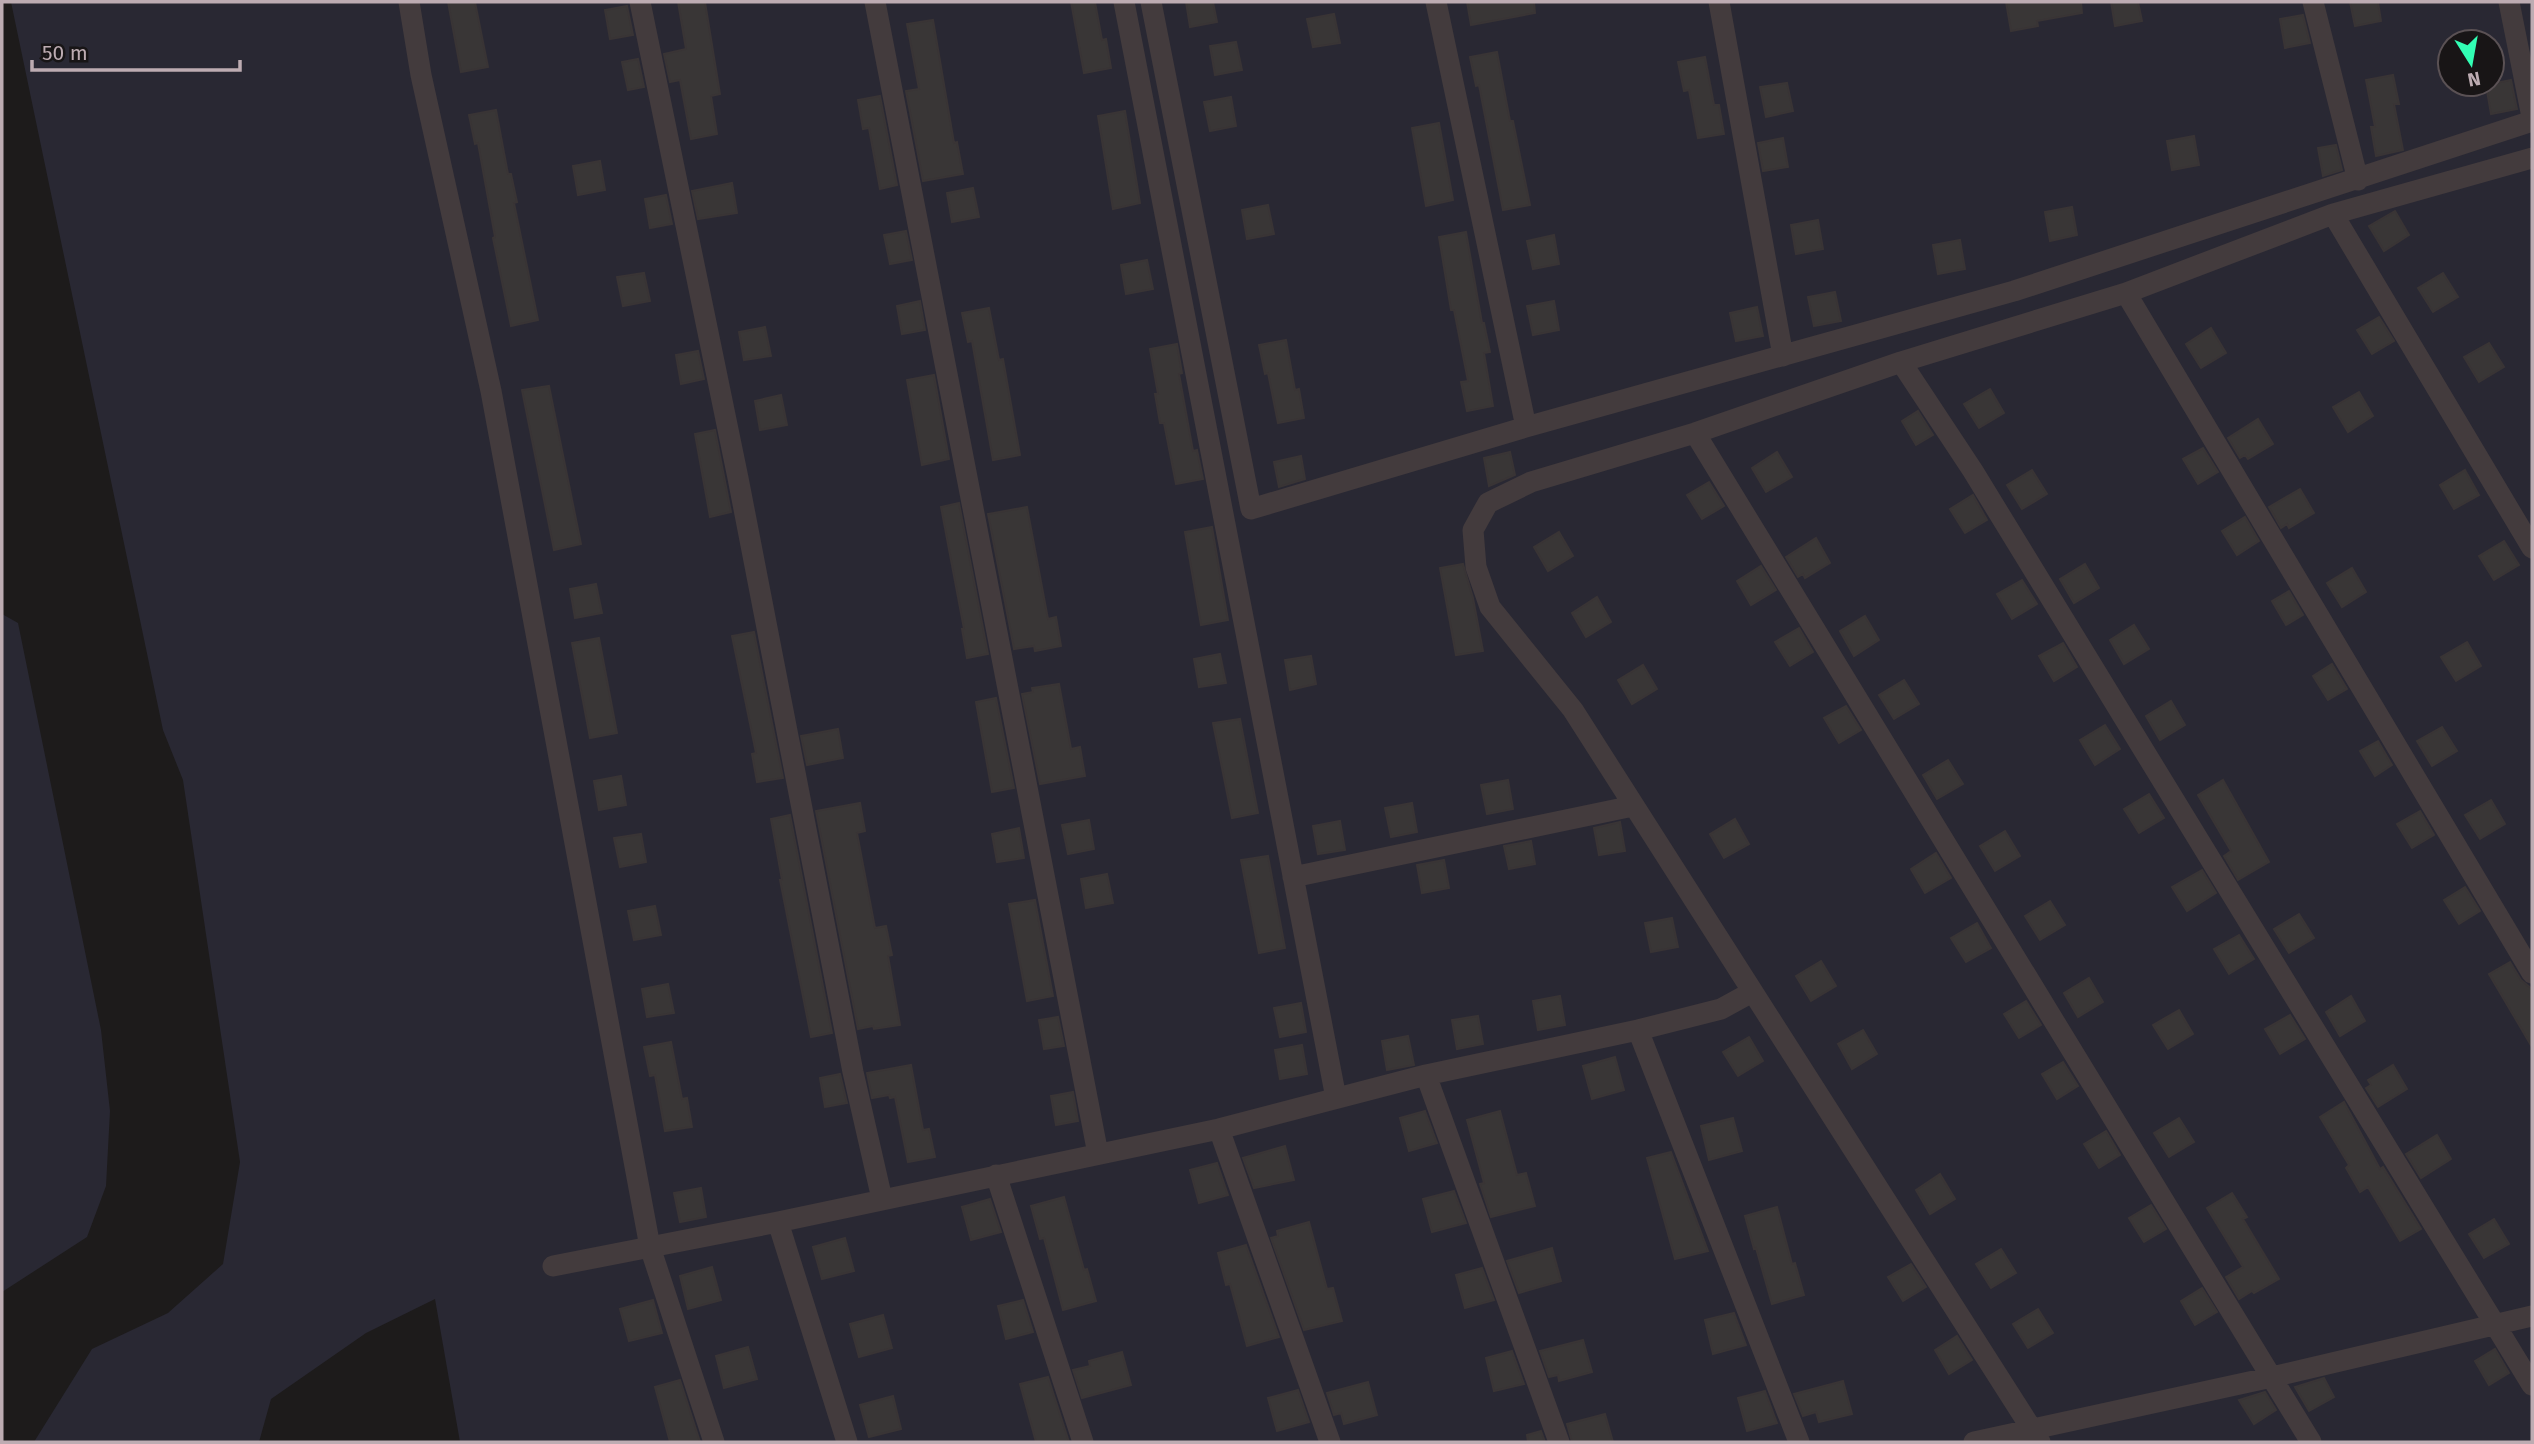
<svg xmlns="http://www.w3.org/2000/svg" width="2534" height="1444" viewBox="0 0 2534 1444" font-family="'Fira Sans',sans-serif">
  <rect width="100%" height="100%" fill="#1d1b1b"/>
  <path fill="#292833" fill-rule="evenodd" d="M 11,2 L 2532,2 L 2532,1442 L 460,1442 L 435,1299 L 366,1333 L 271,1399 L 259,1442 L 34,1442 L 92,1349 L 168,1313 L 223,1264 L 240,1162 L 183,780 L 163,730 ZM 2450,42 L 2492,42 L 2492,84 L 2450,84 Z
    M 2,614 L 18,623 L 101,1030 L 110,1111 L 106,1186 L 87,1237 L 2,1292 Z"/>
  <path fill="#393636" stroke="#393435" stroke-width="2" d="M 448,2 L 475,2 L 488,67 L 461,72 Z
    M 678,2 L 705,2 L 720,94 L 711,96 L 717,134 L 691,139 L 680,80 L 670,82 L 664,54 L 686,49 Z
    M 1071,2 L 1095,2 L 1102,40 L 1106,39 L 1111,68 L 1084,73 Z
    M 1186,2 L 1213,2 L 1217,22 L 1190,27 Z
    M 1467,2 L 1534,2 L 1535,13 L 1471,25 Z
    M 2006,2 L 2081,2 L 2082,13 L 2037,21 L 2038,26 L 2011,31 Z
    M 2111,2 L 2138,2 L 2142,21 L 2115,26 Z
    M 2350,2 L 2378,2 L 2381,21 L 2355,26 Z
    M 627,6 L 633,35 L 610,39 L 605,10 Z
    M 1334,14 L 1340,43 L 1313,47 L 1307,19 Z
    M 2303,15 L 2310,43 L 2285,48 L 2280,19 Z
    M 933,20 L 954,143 L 957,142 L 963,174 L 923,181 L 906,91 L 919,89 L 907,24 Z
    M 1236,42 L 1242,70 L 1215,75 L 1210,46 Z
    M 1497,52 L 1510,121 L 1513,121 L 1530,205 L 1503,210 L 1479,85 L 1476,86 L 1470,57 Z
    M 1705,57 L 1714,105 L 1719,105 L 1724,134 L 1698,138 L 1689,90 L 1684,91 L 1678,62 Z
    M 638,59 L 644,87 L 628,90 L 622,62 Z
    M 2393,75 L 2399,104 L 2394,104 L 2403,150 L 2376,156 L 2371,127 L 2375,127 L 2366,80 Z
    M 2511,80 L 2517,109 L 2491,114 L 2486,85 Z
    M 1787,83 L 1793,111 L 1766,117 L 1760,87 Z
    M 880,96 L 897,185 L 880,189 L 869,128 L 863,129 L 858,100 Z
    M 1231,97 L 1236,126 L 1210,131 L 1204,102 Z
    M 496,110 L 508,174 L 511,174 L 517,202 L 514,203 L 538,320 L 511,326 L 493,238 L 495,237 L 478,143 L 475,144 L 469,115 Z
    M 1125,111 L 1140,203 L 1113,209 L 1098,116 Z
    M 1439,123 L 1453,200 L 1426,206 L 1412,128 Z
    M 2194,136 L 2199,165 L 2172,170 L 2167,141 Z
    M 1783,138 L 1788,167 L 1763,171 L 1758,143 Z
    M 2336,145 L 2342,170 L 2323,176 L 2318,148 Z
    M 600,161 L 605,190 L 578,195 L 573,166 Z
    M 732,183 L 737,213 L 698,219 L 692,191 Z
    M 973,188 L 979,217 L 952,222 L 947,193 Z
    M 666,195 L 672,224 L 650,228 L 645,199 Z
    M 1268,205 L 1274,234 L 1247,239 L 1242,210 Z
    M 2072,207 L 2077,235 L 2050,241 L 2045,212 Z
    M 2395,211 L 2409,235 L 2384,251 L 2369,226 Z
    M 1818,220 L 1823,249 L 1796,254 L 1791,225 Z
    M 906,231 L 912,260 L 890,264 L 884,235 Z
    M 1466,232 L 1482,323 L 1484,323 L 1490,352 L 1484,353 L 1493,406 L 1467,411 L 1461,382 L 1468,381 L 1454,310 L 1451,310 L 1439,237 Z
    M 1554,235 L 1559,264 L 1533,269 L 1527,241 Z
    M 1960,240 L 1965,269 L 1938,274 L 1933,245 Z
    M 1147,260 L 1153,289 L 1126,294 L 1121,265 Z
    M 644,273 L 650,301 L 623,306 L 617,277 Z
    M 2443,273 L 2458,297 L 2433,312 L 2418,288 Z
    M 1835,292 L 1841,321 L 1814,326 L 1808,297 Z
    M 920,301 L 925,330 L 902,334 L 897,306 Z
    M 1554,301 L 1559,330 L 1533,335 L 1527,306 Z
    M 1757,307 L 1763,336 L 1736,341 L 1730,313 Z
    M 989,308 L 999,360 L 1003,359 L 1020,455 L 993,460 L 972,341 L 968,342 L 962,313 Z
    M 2379,317 L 2394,341 L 2372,354 L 2357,330 Z
    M 765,327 L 771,356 L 744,360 L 739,332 Z
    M 2211,328 L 2226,353 L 2201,368 L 2186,344 Z
    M 1286,340 L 1295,390 L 1299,389 L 1304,418 L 1278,423 L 1268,373 L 1265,374 L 1259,345 Z
    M 2489,343 L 2504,367 L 2479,382 L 2464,357 Z
    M 1177,344 L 1182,373 L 1179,374 L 1193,451 L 1197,450 L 1203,479 L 1176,484 L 1164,423 L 1160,423 L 1155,394 L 1158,394 L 1150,349 Z
    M 698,351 L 704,379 L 681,384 L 676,355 Z
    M 934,375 L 949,459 L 922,465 L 907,380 Z
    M 549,386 L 581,544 L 554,550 L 522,390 Z
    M 1990,389 L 2004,413 L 1979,428 L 1964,404 Z
    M 2359,392 L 2373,416 L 2348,432 L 2333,407 Z
    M 781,395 L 787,425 L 760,430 L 755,401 Z
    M 1918,411 L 1933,435 L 1916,445 L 1902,421 Z
    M 2258,419 L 2273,444 L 2248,459 L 2245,455 L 2240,458 L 2228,438 Z
    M 715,430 L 731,512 L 710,517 L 695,434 Z
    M 2203,448 L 2218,472 L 2198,484 L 2183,459 Z
    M 1510,452 L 1515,475 L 1489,486 L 1484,458 Z
    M 1777,452 L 1792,477 L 1766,492 L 1752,468 Z
    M 1301,456 L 1305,479 L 1279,487 L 1274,462 Z
    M 2032,470 L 2047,494 L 2022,509 L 2007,485 Z
    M 2465,470 L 2479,495 L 2454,509 L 2440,485 Z
    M 1709,482 L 1724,506 L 1702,519 L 1687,495 Z
    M 2300,489 L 2314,513 L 2289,528 L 2287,524 L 2281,528 L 2269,507 Z
    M 1973,495 L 1987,520 L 1965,533 L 1950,509 Z
    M 959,503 L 988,654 L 967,658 L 962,629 L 964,629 L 941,507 Z
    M 1027,507 L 1048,619 L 1056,617 L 1061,646 L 1035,651 L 1034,646 L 1014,649 L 988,514 Z
    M 2245,517 L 2259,541 L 2237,555 L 2222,531 Z
    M 1212,527 L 1228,620 L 1201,625 L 1185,532 Z
    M 1559,532 L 1573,556 L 1548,571 L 1534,547 Z
    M 1816,538 L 1830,563 L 1805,578 L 1803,574 L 1798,577 L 1786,557 Z
    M 2504,541 L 2519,565 L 2494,580 L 2479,556 Z
    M 1463,564 L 1473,598 L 1483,651 L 1456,655 L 1440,568 Z
    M 2085,564 L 2099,588 L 2074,603 L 2060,579 Z
    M 1761,566 L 1776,590 L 1751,605 L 1737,581 Z
    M 2352,568 L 2366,592 L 2342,607 L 2327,583 Z
    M 2022,580 L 2037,604 L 2012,619 L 1997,594 Z
    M 596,584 L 602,613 L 575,618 L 570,589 Z
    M 2289,591 L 2303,615 L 2286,625 L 2272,601 Z
    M 1597,597 L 1611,622 L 1586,637 L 1572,613 Z
    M 1865,616 L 1879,640 L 1854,656 L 1840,631 Z
    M 2134,625 L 2149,649 L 2124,664 L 2110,640 Z
    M 1799,628 L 1813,652 L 1790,666 L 1775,642 Z
    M 754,632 L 783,778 L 757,782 L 752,754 L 756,753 L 732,636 Z
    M 599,638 L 617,733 L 590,738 L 572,643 Z
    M 2467,642 L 2481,666 L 2456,681 L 2441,657 Z
    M 2063,643 L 2077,667 L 2054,681 L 2039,656 Z
    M 1220,654 L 1226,683 L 1199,687 L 1194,659 Z
    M 1311,656 L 1316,684 L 1290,690 L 1285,660 Z
    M 2332,664 L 2347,689 L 2328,700 L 2313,676 Z
    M 1643,665 L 1657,689 L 1632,704 L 1618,680 Z
    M 1904,680 L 1919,704 L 1894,719 L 1879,695 Z
    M 1059,684 L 1071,749 L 1080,747 L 1085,776 L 1040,784 L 1022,694 L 1033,692 L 1032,688 Z
    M 996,698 L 1014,788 L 992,792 L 976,702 Z
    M 2171,701 L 2185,725 L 2160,740 L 2146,716 Z
    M 1846,706 L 1861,730 L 1839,743 L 1824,718 Z
    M 1240,719 L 1258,813 L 1232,818 L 1213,723 Z
    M 2105,725 L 2120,749 L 2095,765 L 2080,740 Z
    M 2442,727 L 2457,751 L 2432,766 L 2417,741 Z
    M 838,729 L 843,758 L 807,765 L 801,736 Z
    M 2378,741 L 2392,765 L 2375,776 L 2360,751 Z
    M 1948,760 L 1963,784 L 1937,799 L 1923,775 Z
    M 621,776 L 626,805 L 599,810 L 594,781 Z
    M 1508,780 L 1513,809 L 1487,814 L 1481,785 Z
    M 2223,780 L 2269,862 L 2238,880 L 2224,856 L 2231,851 L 2198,795 Z
    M 2149,794 L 2164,818 L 2139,833 L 2124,809 Z
    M 2491,800 L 2505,824 L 2480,839 L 2465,815 Z
    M 860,803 L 865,831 L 857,833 L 875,928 L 886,926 L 892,955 L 888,956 L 900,1025 L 874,1029 L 873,1026 L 858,1029 L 816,811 Z
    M 1412,803 L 1417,832 L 1391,837 L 1385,808 Z
    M 2420,811 L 2434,835 L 2412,848 L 2397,824 Z
    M 790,815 L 832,1033 L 811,1037 L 780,880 L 782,880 L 771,819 Z
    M 1735,819 L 1749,844 L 1724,858 L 1710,834 Z
    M 1089,820 L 1094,849 L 1068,854 L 1062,825 Z
    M 1340,821 L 1345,850 L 1318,854 L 1313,826 Z
    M 1620,822 L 1625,851 L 1599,855 L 1594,828 Z
    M 1019,828 L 1024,858 L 997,862 L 992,834 Z
    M 2005,831 L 2020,856 L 1995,871 L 1980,846 Z
    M 641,834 L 646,862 L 620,867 L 614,838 Z
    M 1531,841 L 1535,864 L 1509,869 L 1504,846 Z
    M 1936,853 L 1951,878 L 1925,893 L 1911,869 Z
    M 1268,856 L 1285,948 L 1259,953 L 1241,860 Z
    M 1444,860 L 1449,888 L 1422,893 L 1417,865 Z
    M 2202,870 L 2216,893 L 2187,911 L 2172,887 Z
    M 1107,874 L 1113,903 L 1086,908 L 1081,879 Z
    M 2465,887 L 2480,911 L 2459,924 L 2444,900 Z
    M 1035,900 L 1053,996 L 1027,1001 L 1009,904 Z
    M 2050,901 L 2065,925 L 2040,940 L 2025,916 Z
    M 655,906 L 661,935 L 634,940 L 628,911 Z
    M 2299,914 L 2314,938 L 2289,953 L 2274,929 Z
    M 1672,918 L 1678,947 L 1651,952 L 1645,923 Z
    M 1977,923 L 1991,948 L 1966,962 L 1951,938 Z
    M 2239,935 L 2254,959 L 2229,974 L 2214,949 Z
    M 1821,961 L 1836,986 L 1811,1001 L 1796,976 Z
    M 2510,962 L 2521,980 L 2532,989 L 2532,1047 L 2489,974 Z
    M 2089,978 L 2103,1002 L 2078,1017 L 2064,993 Z
    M 668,984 L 674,1013 L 647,1017 L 642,989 Z
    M 1560,996 L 1565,1025 L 1538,1030 L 1533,1001 Z
    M 2351,996 L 2365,1021 L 2340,1036 L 2326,1012 Z
    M 2026,1001 L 2041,1025 L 2019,1038 L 2004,1014 Z
    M 1301,1003 L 1306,1032 L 1280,1037 L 1274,1008 Z
    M 2179,1010 L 2193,1034 L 2168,1049 L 2153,1025 Z
    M 2290,1015 L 2305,1039 L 2280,1054 L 2265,1029 Z
    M 1478,1016 L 1483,1044 L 1457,1049 L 1452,1020 Z
    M 1058,1017 L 1064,1046 L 1044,1049 L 1039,1020 Z
    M 1863,1030 L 1877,1054 L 1852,1069 L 1838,1044 Z
    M 1408,1036 L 1414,1065 L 1387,1070 L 1382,1041 Z
    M 1749,1037 L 1763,1061 L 1738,1076 L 1723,1052 Z
    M 671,1042 L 682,1099 L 687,1098 L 692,1127 L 665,1131 L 655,1075 L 650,1076 L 644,1047 Z
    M 1302,1045 L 1307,1074 L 1280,1079 L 1275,1050 Z
    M 1615,1057 L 1624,1090 L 1592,1099 L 1583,1066 Z
    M 2063,1062 L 2078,1086 L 2057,1099 L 2042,1074 Z
    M 911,1065 L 923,1130 L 929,1129 L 935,1157 L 908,1162 L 895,1097 L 890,1098 L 889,1095 L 872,1098 L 867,1073 Z
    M 2393,1065 L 2407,1089 L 2378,1107 L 2366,1088 L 2371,1085 L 2368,1080 Z
    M 840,1074 L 847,1103 L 825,1107 L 820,1078 Z
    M 1073,1092 L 1078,1121 L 1056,1125 L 1051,1096 Z
    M 2344,1102 L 2380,1169 L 2383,1167 L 2421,1229 L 2400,1241 L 2368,1187 L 2360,1192 L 2346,1168 L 2349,1165 L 2320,1117 Z
    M 1425,1111 L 1437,1143 L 1409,1151 L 1400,1118 Z
    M 1500,1111 L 1517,1175 L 1526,1173 L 1535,1206 L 1491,1217 L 1480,1184 L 1484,1183 L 1467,1120 Z
    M 1733,1118 L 1742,1151 L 1709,1160 L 1701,1126 Z
    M 2179,1118 L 2194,1142 L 2169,1157 L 2154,1133 Z
    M 2106,1131 L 2120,1155 L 2099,1168 L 2084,1144 Z
    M 2437,1135 L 2451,1159 L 2421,1178 L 2406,1154 Z
    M 1285,1146 L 1294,1180 L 1254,1188 L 1243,1158 Z
    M 1671,1152 L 1708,1251 L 1675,1259 L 1647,1158 Z
    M 1217,1163 L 1228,1195 L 1199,1203 L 1190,1170 Z
    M 1940,1174 L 1955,1199 L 1930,1214 L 1916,1190 Z
    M 701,1188 L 706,1217 L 680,1222 L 674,1193 Z
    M 1454,1191 L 1466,1223 L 1432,1232 L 1423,1199 Z
    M 2232,1193 L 2247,1217 L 2243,1219 L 2279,1279 L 2254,1293 L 2252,1291 L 2239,1299 L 2226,1277 L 2243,1267 L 2207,1208 Z
    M 1064,1197 L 1084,1270 L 1087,1269 L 1096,1301 L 1063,1310 L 1044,1238 L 1040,1239 L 1031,1206 Z
    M 990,1199 L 1001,1232 L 971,1240 L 962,1207 Z
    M 2151,1205 L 2166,1229 L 2144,1242 L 2129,1218 Z
    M 1777,1207 L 1792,1264 L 1795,1263 L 1804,1295 L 1772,1304 L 1756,1248 L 1754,1249 L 1745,1216 Z
    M 2494,1219 L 2509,1244 L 2484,1258 L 2469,1234 Z
    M 1309,1222 L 1327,1289 L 1333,1288 L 1342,1321 L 1304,1330 L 1271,1238 L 1278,1236 L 1277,1231 Z
    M 845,1238 L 854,1271 L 822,1279 L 813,1247 Z
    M 1246,1245 L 1279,1337 L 1247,1346 L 1230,1284 L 1226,1285 L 1218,1253 Z
    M 1552,1248 L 1561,1281 L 1519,1293 L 1507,1261 Z
    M 2001,1249 L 2016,1273 L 1991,1288 L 1976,1264 Z
    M 1911,1264 L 1926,1287 L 1903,1301 L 1888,1277 Z
    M 712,1267 L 721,1300 L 688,1309 L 680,1276 Z
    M 1482,1268 L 1494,1300 L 1465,1308 L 1456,1275 Z
    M 2202,1288 L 2217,1312 L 2195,1325 L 2181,1301 Z
    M 653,1300 L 662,1333 L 629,1341 L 620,1309 Z
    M 1023,1300 L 1033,1332 L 1006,1339 L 998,1306 Z
    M 2038,1309 L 2053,1333 L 2028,1348 L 2013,1324 Z
    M 1734,1313 L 1746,1345 L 1713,1354 L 1705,1320 Z
    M 883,1315 L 892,1348 L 859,1357 L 850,1324 Z
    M 1957,1336 L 1972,1360 L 1949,1374 L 1935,1350 Z
    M 1583,1340 L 1592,1372 L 1559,1381 L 1558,1375 L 1549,1377 L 1540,1351 Z
    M 748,1347 L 757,1379 L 724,1388 L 716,1356 Z
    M 2495,1349 L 2509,1373 L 2489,1385 L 2475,1361 Z
    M 1512,1351 L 1524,1384 L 1494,1391 L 1486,1358 Z
    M 1122,1352 L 1131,1385 L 1082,1398 L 1073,1370 L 1090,1366 L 1089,1361 Z
    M 1048,1377 L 1069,1442 L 1036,1442 L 1020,1384 Z
    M 2324,1378 L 2334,1397 L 2309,1411 L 2295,1387 Z
    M 680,1380 L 700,1442 L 670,1442 L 655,1387 Z
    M 1843,1381 L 1852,1414 L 1819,1422 L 1816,1412 L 1803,1416 L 1794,1394 Z
    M 1368,1382 L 1377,1415 L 1344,1424 L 1341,1413 L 1334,1415 L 1327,1393 Z
    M 1298,1390 L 1309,1422 L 1277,1431 L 1268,1398 Z
    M 1765,1391 L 1777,1423 L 1747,1431 L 1738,1398 Z
    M 2265,1392 L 2276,1410 L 2254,1424 L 2239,1400 Z
    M 893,1396 L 901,1429 L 869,1437 L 860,1405 Z
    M 1605,1414 L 1613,1442 L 1572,1442 L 1567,1424 Z
    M 1541,1431 L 1545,1442 L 1528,1442 L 1527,1435 Z"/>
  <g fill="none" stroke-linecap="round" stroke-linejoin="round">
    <path stroke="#433b3d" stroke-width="21" d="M 409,2 L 421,75 L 491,391 L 650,1247 L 714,1442
      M 640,2 L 738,478 L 853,1072 L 882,1199
      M 875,2 L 1098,1154
      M 1124,2 L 1336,1098
      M 1151,2 L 1251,509 L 1526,427 L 2014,291 L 2532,121
      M 1436,2 L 1526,427
      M 1719,2 L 1783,356
      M 2313,2 L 2358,180
      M 2509,2 L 2532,117
      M 2333,214 L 2532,548
      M 2126,293 L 2532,973
      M 1901,362 L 1973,471 L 2532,1385
      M 1695,433 L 2311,1442
      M 1293,877 L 1633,806
      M 1638,1030 L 1799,1442
      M 1426,1075 L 1559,1442
      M 1219,1129 L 1330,1442
      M 996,1175 L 1083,1442
      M 778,1222 L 847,1442
      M 553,1266 L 778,1222 L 1219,1129 L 1426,1075 L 1638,1030 L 1721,1009 L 1752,992
      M 1974,1442 L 2272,1377 L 2532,1316
      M 2040,1442 L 1573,710 L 1490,607 L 1476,567 L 1473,530 L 1488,503 L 1531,482 L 1695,433 L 1901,362 L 2126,293 L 2333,214 L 2532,158"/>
  </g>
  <rect width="2534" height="1444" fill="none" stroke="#bdacb2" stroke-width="7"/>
  <g transform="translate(2471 63) rotate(169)"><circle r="33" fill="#181516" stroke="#5a5154" stroke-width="2"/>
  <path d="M0-5L12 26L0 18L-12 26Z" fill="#32feb4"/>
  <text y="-10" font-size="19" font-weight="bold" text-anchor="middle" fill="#bdacb2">N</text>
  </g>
  <path d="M32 60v10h208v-10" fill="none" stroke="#bdacb2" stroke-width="3.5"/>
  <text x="42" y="60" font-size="21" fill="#bdacb2" stroke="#181516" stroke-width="5" paint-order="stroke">50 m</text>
</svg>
